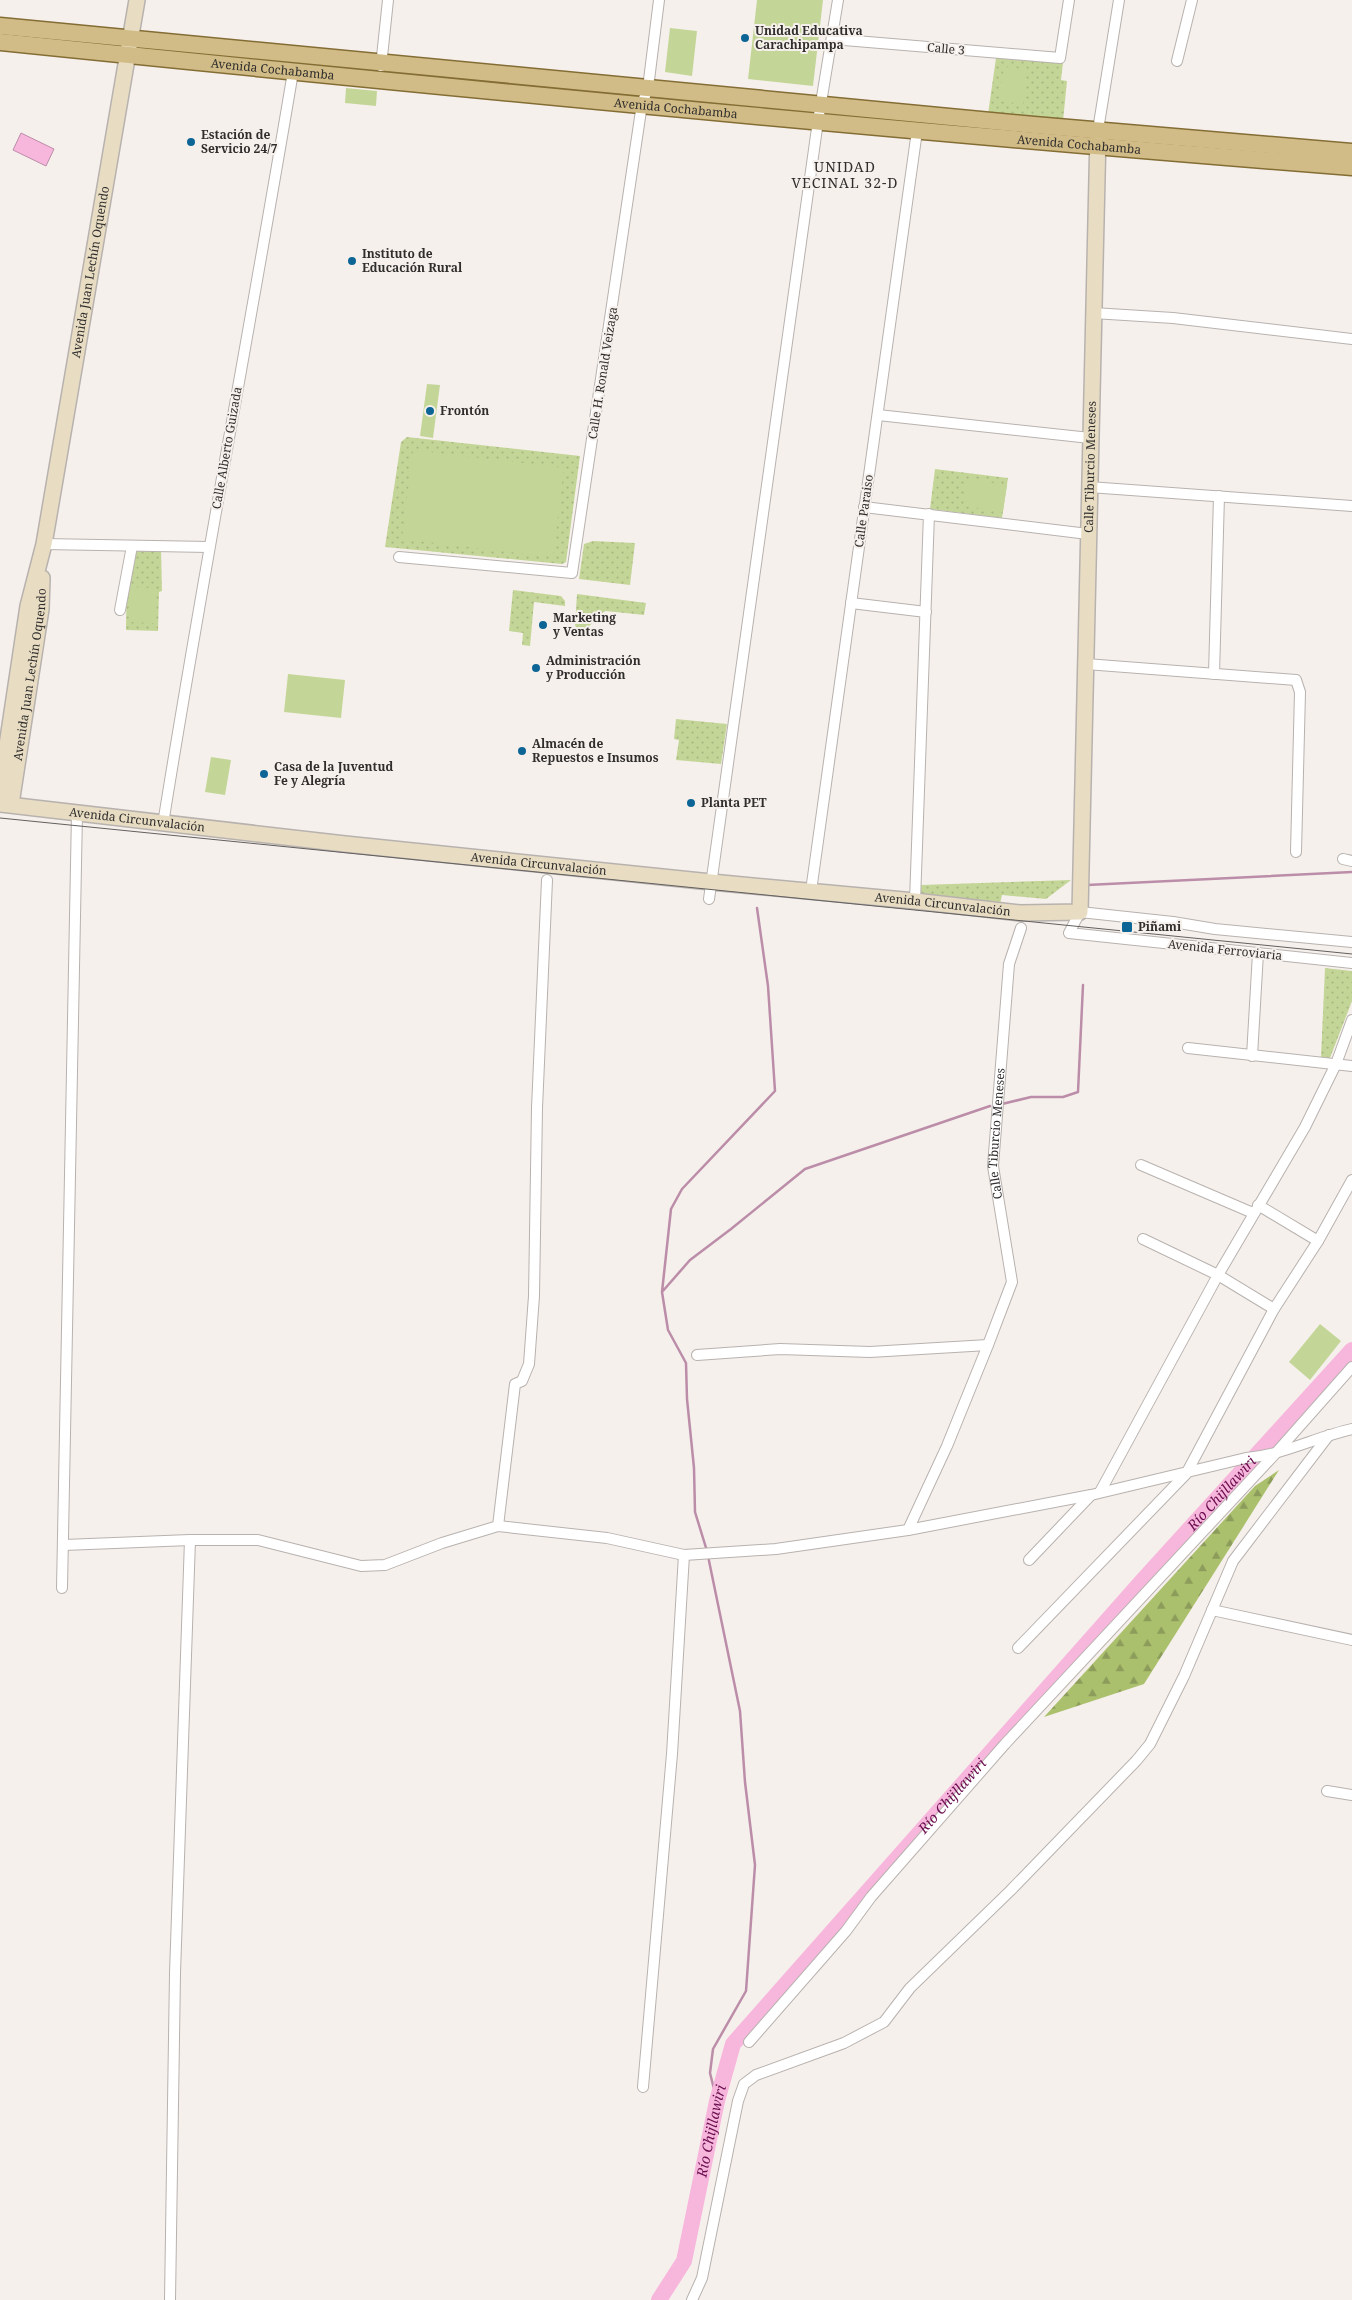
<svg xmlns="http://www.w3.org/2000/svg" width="1352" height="2300" viewBox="0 0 1352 2300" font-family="'Noto Serif',serif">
  <defs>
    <pattern id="grass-dots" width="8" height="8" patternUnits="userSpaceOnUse" patternTransform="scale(1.25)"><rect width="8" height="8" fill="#c4d697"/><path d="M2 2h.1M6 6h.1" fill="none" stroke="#a9b882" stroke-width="1.8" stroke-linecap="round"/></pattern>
    <pattern id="forest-firs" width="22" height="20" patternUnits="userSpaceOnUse" patternTransform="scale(1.25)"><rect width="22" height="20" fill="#abc06d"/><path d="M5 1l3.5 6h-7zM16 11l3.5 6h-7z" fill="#8c9c5a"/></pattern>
  </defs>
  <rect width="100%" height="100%" fill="#f6f0ec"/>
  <path fill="url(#grass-dots)" d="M 996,58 L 1063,63 L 1061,80 L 1067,81 L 1063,121 L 988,114 Z
    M 407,437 L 580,456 L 566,562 L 562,564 L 385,547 L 401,442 Z
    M 935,469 L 1008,478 L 1002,518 L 930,509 Z
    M 593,541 L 635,543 L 630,585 L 579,579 L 584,544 Z
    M 137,549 L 161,549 L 162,591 L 159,592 L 158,631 L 126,630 C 127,611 124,562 137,549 Z
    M 513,590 L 561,596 L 565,601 L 565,606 L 534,602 L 530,646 L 522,645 L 523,633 L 509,631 Z
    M 577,594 L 646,603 L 644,615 L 606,611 C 594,615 591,633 577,629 L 575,625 Z
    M 676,719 L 727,724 L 721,764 L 676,760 L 679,740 L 674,739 Z
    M 1071,880 L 1046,899 L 1002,895 L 1000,904 L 921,897 L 921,885 Z
    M 1325,968 L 1352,971 L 1352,1001 L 1330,1058 L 1321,1057 Z"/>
  <path fill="url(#forest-firs)" d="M 1279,1470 L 1144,1684 L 1044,1717 L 1255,1486 Z"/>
  <path fill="#c4d697" d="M 757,0 L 823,0 L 813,86 L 748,79 Z
    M 670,28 L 697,31 L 692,76 L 665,72 Z
    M 1004,67 L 1027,69 L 1023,104 L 999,101 Z
    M 346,88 L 377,91 L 376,106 L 345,103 Z
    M 427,384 L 440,385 L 433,438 L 420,436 Z
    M 413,450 L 564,468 L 553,557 L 402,539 Z
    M 967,479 L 1007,485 L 1003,511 L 963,506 Z
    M 130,587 L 155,588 L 154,623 L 129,622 Z
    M 288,674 L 345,680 L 341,718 L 284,712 Z
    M 211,757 L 231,760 L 225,795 L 205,792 Z
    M 1320,1324 L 1341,1341 L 1310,1380 L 1289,1362 Z"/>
  <path fill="#f7b6dc" stroke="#bb8da8" d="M 21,133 L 54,149 L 46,166 L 13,150 Z"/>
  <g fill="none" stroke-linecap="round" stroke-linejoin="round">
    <path stroke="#bb8da8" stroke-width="2.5" d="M 1087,885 L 1352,872
      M 1002,1104 L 1031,1097 L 1063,1097 L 1078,1092 L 1083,985
      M 662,1292 L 671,1209 L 682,1189 L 775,1091 L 768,986 L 757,908
      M 707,1551 L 695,1512 L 694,1468 L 687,1399 L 686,1363 L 668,1330 L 662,1292 L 690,1260 L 731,1229 L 805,1169 L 990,1106
      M 708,1556 L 740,1711 L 745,1782 L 755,1865 L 746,1991 L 713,2049 L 710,2073 L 717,2101"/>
    <path stroke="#f7b6dc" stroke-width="16" id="s1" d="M 659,2300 L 684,2261 L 717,2101 L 733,2044 L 1142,1581 L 1352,1350"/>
    <defs>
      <g id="street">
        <path d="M 832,39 L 1060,58 L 1069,0"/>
        <path d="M 1177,61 L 1192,0"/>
        <path d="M 381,66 L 388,0"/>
        <path d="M 1098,130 L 1119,0"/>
        <path d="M 1093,313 L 1173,318 L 1352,339"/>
        <path d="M 878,415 L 1090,438"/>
        <path d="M 1089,487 L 1352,506"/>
        <path d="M 864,507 L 1088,534"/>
        <path d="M 44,544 L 209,547"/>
        <path d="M 399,557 L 572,573 L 642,104 L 648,88 L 659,0"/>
        <path d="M 851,603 L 926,612"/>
        <path d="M 120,610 L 132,546"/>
        <path d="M 1086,664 L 1296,680 L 1300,692 L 1296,852"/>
        <path d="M 1214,674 L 1219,496"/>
        <path d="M 163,824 C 203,573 251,323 293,72"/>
        <path d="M 1343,859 L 1352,861"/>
        <path d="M 811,891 L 917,131"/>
        <path d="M 709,899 L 818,121 L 838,0"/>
        <path d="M 915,901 L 929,514"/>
        <path d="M 1352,942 L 1215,929 L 1173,922 L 1080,912 L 1069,933 L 1352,963"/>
        <path d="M 1188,1048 L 1352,1066"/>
        <path d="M 1252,1056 L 1258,953"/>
        <path d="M 1141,1165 L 1253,1213"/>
        <path d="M 1258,1205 L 1318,1241"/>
        <path d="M 1143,1239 L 1218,1275 L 1274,1309"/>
        <path d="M 697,1355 L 780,1349 L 870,1352 L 988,1345"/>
        <path d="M 1100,1492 L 1218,1275 L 1305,1127 L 1336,1064 L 1352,1020"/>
        <path d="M 498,1526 L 515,1384 L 522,1381 L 529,1364 L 534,1296 L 537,1108 L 547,880"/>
        <path id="s2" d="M 908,1530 L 947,1446 L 988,1345 L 1012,1282 L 993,1166 L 1009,964 L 1021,928"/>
        <path d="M 64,1545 L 190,1540 L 258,1540 L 361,1566 L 385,1565 L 442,1543 L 498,1526 L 607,1538 L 684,1555 L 776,1549 L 908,1530 L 1091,1495 L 1246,1458 C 1283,1455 1316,1437 1352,1429"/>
        <path d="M 1029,1560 L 1091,1495"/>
        <path d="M 62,1588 L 77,813"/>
        <path d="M 1212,1610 L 1352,1640"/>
        <path d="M 1018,1648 L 1186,1474 L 1274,1309 L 1318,1241 L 1352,1180"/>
        <path d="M 1327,1791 L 1352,1795"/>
        <path d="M 749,2042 L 846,1931 L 871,1897 L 1005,1744 L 1275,1454 L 1352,1367"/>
        <path d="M 643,2087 L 672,1754 L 684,1555"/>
        <path d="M 170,2300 L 175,1973 L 190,1540"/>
        <path d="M 692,2300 L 702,2278 L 738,2101 L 744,2084 L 756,2075 L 844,2043 L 884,2022 L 910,1988 L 1010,1891 L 1136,1761 L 1150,1744 L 1184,1676 L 1233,1561 L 1329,1435"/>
      </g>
      <g id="secondary">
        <path id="s3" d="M 0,792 L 28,606 L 44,544 L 137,0"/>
        <path id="s4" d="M 0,804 L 345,844 L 711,882 L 915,901 L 1020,913 L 1080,912 L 1098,134"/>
        <path id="s5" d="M 11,804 L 41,609 L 42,578"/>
      </g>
      <g id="primary">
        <path d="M 0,26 L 1034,125 L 1352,152"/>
        <path id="s6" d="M 0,42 C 450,88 901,132 1352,167"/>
      </g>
    </defs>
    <use href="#street" stroke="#b8b2af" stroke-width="12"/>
    <use href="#secondary" stroke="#b8b2af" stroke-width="18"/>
    <use href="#primary" stroke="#846d34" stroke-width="19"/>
    <use href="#street" stroke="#fff" stroke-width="10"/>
    <use href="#secondary" stroke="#e8ddc3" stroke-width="15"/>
    <use href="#primary" stroke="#d1bc87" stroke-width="16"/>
    <path stroke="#625f5e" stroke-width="1" d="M 0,818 L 1352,954"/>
  </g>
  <g fill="#0d6595" stroke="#f6f0ec" stroke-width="2">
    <circle cx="745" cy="38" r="5"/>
    <circle cx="191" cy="142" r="5"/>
    <circle cx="352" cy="261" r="5"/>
    <circle cx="430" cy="411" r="5"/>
    <circle cx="543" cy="625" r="5"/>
    <circle cx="536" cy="668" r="5"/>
    <circle cx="522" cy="751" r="5"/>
    <circle cx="264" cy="774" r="5"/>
    <circle cx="691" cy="803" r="5"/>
    <rect x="1121" y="921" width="12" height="12" rx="2.5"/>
  </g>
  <g text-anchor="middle" stroke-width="4" stroke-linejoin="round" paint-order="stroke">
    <g font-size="12" font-weight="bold" fill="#302e2d" stroke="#f6f0ec" text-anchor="start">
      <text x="755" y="35">Unidad Educativa<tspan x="755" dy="14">Carachipampa</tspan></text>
      <text x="201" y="139">Estación de<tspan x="201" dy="14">Servicio 24/7</tspan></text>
      <text x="362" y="258">Instituto de<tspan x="362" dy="14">Educación Rural</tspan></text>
      <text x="440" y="415">Frontón</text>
      <text x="553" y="622">Marketing<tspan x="553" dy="14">y Ventas</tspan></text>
      <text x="546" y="665">Administración<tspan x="546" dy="14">y Producción</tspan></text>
      <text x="532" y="748">Almacén de<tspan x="532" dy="14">Repuestos e Insumos</tspan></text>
      <text x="274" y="771">Casa de la Juventud<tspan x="274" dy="14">Fe y Alegría</tspan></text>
      <text x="701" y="807">Planta PET</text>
      <text x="1138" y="931">Piñami</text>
    </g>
    <g font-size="12" fill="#302e2d" stroke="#f6f0ec">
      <text transform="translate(946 49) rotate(5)" y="4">Calle 3</text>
      <text dy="4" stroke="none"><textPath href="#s6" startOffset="274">Avenida Cochabamba</textPath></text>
      <text dy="4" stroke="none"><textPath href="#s6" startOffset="679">Avenida Cochabamba</textPath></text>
      <text dy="4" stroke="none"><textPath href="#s6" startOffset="1084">Avenida Cochabamba</textPath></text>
      <text dy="4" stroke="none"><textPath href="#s3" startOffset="528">Avenida Juan Lechín Oquendo</textPath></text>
      <text transform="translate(603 373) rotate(-81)" y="4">Calle H. Ronald Veizaga</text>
      <text transform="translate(227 448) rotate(-80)" y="4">Calle Alberto Guizada</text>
      <text dy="4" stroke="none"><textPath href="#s4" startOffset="1531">Calle Tiburcio Meneses</textPath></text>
      <text transform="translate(864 511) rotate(-82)" y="4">Calle Paraiso</text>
      <text dy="4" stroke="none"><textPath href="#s5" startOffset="131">Avenida Juan Lechín Oquendo</textPath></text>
      <text dy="4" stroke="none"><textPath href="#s4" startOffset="138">Avenida Circunvalación</textPath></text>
      <text dy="4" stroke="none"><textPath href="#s4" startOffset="542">Avenida Circunvalación</textPath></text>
      <text dy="4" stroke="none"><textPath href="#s4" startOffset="948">Avenida Circunvalación</textPath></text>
      <text transform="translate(1225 950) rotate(6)" y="4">Avenida Ferroviaria</text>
      <text dy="4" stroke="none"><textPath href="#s2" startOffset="419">Calle Tiburcio Meneses</textPath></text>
    </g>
    <g font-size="14" letter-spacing="1" fill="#302e2d" stroke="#f6f0ec">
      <text x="845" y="172">UNIDAD<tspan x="845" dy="16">VECINAL 32-D</tspan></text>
    </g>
    <g font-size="14" font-style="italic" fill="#6a0d4e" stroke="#f6f0ec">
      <text dy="5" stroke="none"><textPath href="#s1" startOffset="1005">Río Chijllawiri</textPath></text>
      <text dy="5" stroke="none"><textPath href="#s1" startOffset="600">Río Chijllawiri</textPath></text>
      <text dy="5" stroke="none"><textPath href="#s1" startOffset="179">Río Chijllawiri</textPath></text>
    </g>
  </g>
</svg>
